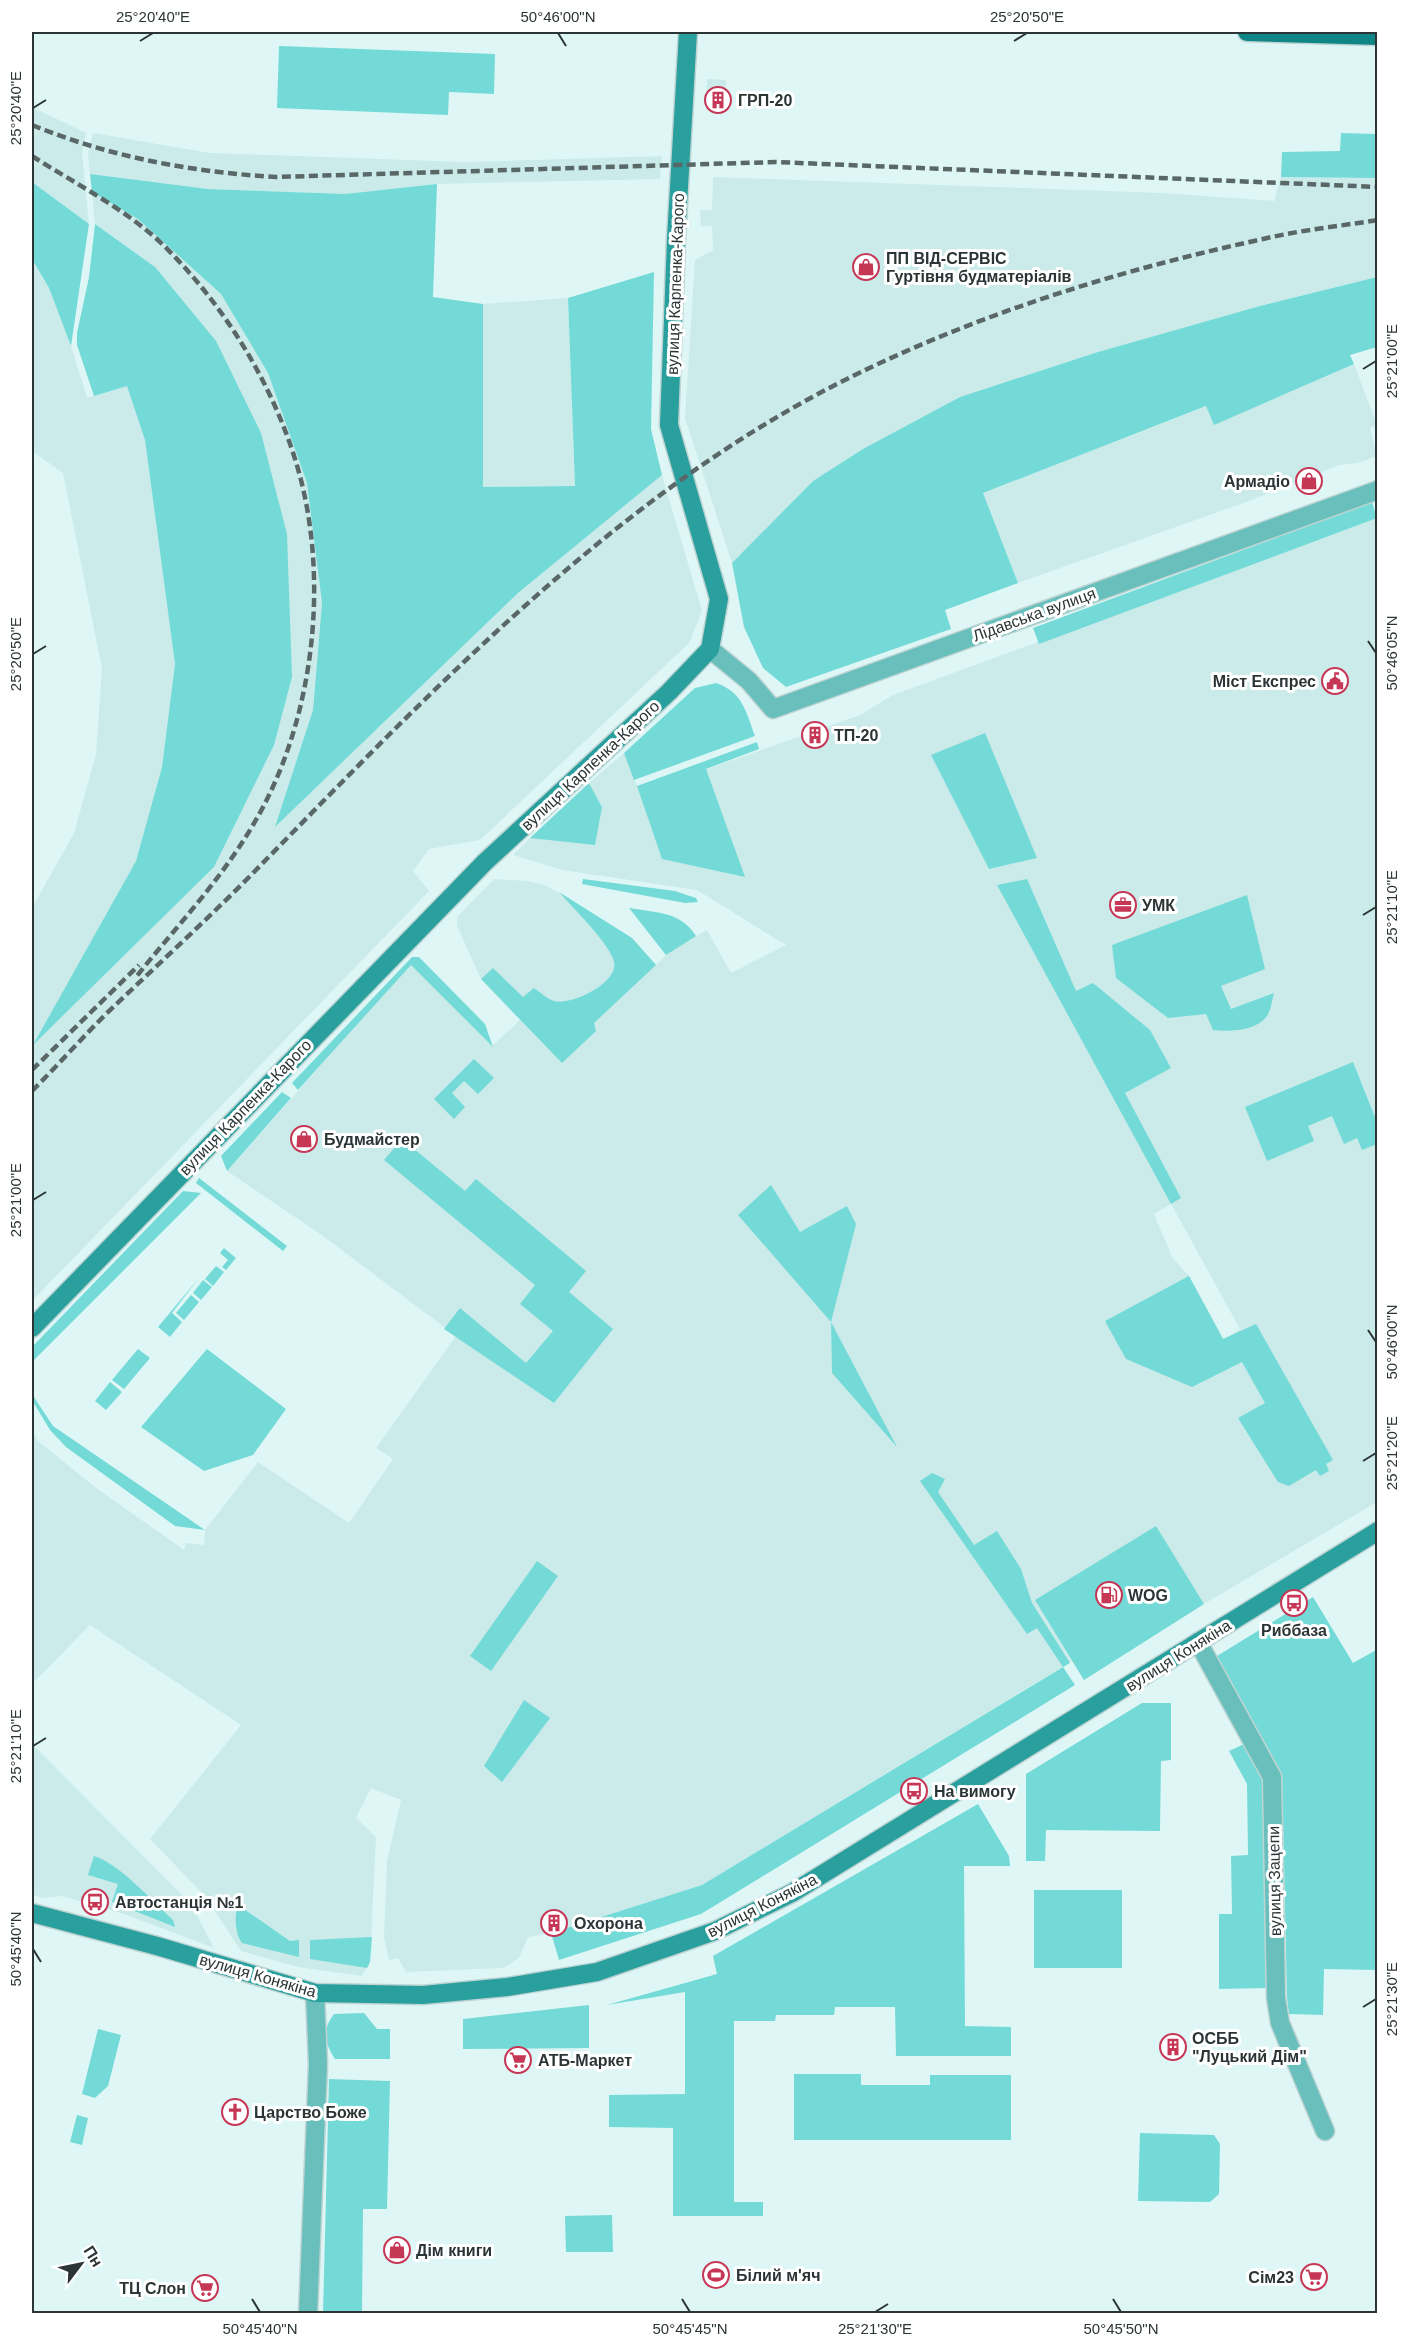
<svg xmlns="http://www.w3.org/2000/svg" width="1409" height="2345" viewBox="0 0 1409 2345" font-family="Helvetica,sans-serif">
  <rect width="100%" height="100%" fill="#def7f6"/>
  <path fill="#caebea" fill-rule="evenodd" d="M 707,79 L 726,80 L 726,111 L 706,110 Z
    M 32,107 L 86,133 L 82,153 L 89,224 L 32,182 Z
    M 93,133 L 210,153 L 465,162 L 662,156 L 660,179 L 437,184 L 345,194 L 208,189 L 90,174 L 88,153 Z
    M 713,177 L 1162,193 L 1274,201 L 1281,177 L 1377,178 L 1377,277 L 1260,306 L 1098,352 L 960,397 L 813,481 L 732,563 L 685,418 L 695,260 L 713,250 L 712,226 L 701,226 L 700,210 L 712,210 Z
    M 92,192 L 138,219 L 221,294 L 268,373 L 307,483 L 322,603 L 313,710 L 276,826 L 518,593 L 662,475 L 702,611 L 689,643 L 480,840 L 429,849 L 413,871 L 429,891 L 32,1301 L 32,908 L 74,833 L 96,754 L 102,669 L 63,473 L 32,451 L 32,259 L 49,288 L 71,346 L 87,398 L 127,385 L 145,440 L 175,664 L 162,767 L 136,861 L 35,1042 L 214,867 L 155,267 L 95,224 Z
    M 568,298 L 575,486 L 483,487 L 483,304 Z
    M 1354,364 L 1377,425 L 1370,428 L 1377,456 L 1358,463 L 1339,465 L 1249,501 L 1018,583 L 983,493 L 1207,406 L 1214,424 Z
    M 1377,518 L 1378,1476 L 1374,1479 L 1377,1485 L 1377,1502 L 1204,1604 L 1084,1680 L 1072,1661 L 702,1885 L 551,1933 L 528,1937 L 519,1958 L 503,1968 L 406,1972 L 398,1958 L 389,1960 L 384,1937 L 387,1861 L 401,1800 L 371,1788 L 356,1818 L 376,1837 L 370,1962 L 362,1976 L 298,1967 L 241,1951 L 205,1896 L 150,1839 L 241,1725 L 90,1625 L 32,1684 L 32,1429 L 38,1441 L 95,1487 L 184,1550 L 186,1543 L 204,1545 L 205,1530 L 258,1462 L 349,1523 L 393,1459 L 376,1448 L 456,1336 L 323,1236 L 227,1171 L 411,964 L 492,1046 L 520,1020 L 481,979 L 457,926 L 457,917 L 494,879 L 528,881 L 547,886 L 632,938 L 656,965 L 671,950 L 707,930 L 731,973 L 786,945 L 697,890 L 562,870 L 513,855 L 530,838 L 594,844 L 602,807 L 589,783 L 624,753 L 640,793 L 860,715 L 893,695 ZM 1171,1204 L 1240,1329 L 1224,1339 L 1189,1276 L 1172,1257 L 1154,1214 Z
    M 32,1744 L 191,1904 L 214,1948 L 121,1913 L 62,1896 L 43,1898 L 32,1895 Z"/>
  <path fill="#74dad7" d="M 279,46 L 495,54 L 494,94 L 449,92 L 448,115 L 277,108 Z
    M 1341,133 L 1377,134 L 1377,178 L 1281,177 L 1282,152 L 1340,151 Z
    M 90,174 L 208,189 L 345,194 L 437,184 L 433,297 L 483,304 L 483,487 L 575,486 L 568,298 L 654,272 L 651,429 L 662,475 L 518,593 L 275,827 L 313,710 L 322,603 L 307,483 L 268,373 L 221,294 L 138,219 L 92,192 Z
    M 32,182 L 89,224 L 71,346 L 49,288 L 32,259 Z
    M 95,224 L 155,267 L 216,341 L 261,433 L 287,534 L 292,677 L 274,745 L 214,867 L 33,1045 L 136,861 L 162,767 L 175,664 L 145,440 L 127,386 L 94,396 L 77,345 L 77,333 L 89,277 Z
    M 1377,277 L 1377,347 L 1350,355 L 1354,364 L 1214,425 L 1206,406 L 983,493 L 1018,583 L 945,610 L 951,629 L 786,687 L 763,668 L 744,627 L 732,563 L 813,481 L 863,449 L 960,397 L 1098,352 L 1260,306 Z
    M 1372,502 L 1377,518 L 1039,644 L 1033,628 Z
    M 716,683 C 743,692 746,712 755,736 L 634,780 L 624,753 L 695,688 Z
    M 985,733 L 1037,858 L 989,869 L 931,755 Z
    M 757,742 L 759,749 L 706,769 L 745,877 L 662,859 L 637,786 Z
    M 589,783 L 602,807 L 595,845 L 530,838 Z
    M 583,879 L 675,891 L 696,898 L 698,902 L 685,903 L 582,884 Z
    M 1027,879 L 1076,991 L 1093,983 L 1150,1030 L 1171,1068 L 1125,1093 L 1181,1198 L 1171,1204 L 997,885 Z
    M 559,892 L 632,938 L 656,965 L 594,1023 L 596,1031 L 562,1063 L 481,979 L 493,968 L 523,997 L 534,988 C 540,992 547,999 554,1001 C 571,1006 619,983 614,962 C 611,945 572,907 559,892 Z
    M 1247,895 L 1265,969 L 1221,986 L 1231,1009 L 1274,993 C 1272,1000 1271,1010 1267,1016 C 1256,1031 1230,1032 1213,1030 L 1206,1014 L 1168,1018 L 1116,978 L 1112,945 Z
    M 629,908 C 657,913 680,911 696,936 L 666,955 Z
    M 412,957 L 419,957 L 485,1024 L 493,1047 L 411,965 L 298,1090 L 292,1083 Z
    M 474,1059 L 494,1078 L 478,1094 L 464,1081 L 452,1093 L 465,1107 L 454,1119 L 434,1099 Z
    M 1353,1062 L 1377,1122 L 1377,1144 L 1362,1150 L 1357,1138 L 1344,1144 L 1332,1116 L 1308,1126 L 1314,1141 L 1267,1161 L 1245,1107 Z
    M 282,1092 L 291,1098 L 227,1171 L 221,1156 Z
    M 402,1139 L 465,1191 L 476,1179 L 586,1271 L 569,1292 L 613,1329 L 554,1403 L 444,1329 L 460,1308 L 526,1363 L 553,1331 L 520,1304 L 535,1285 L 384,1160 Z
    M 199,1178 L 287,1246 L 283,1251 L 196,1183 Z
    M 771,1185 L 800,1232 L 847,1206 L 856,1224 L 831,1322 L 897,1447 L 832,1373 L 831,1322 L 738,1215 Z
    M 183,1191 L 201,1193 L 32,1362 L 32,1347 Z
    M 224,1248 L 236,1258 L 226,1270 L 222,1267 L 228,1260 L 220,1253 Z
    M 216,1266 L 224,1272 L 213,1286 L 205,1279 Z
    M 1189,1276 L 1223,1339 L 1256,1324 L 1333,1460 L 1326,1464 L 1329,1471 L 1320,1476 L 1316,1470 L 1289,1486 L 1278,1482 L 1238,1418 L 1265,1403 L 1242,1362 L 1192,1387 L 1126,1359 L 1105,1321 Z
    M 199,1278 L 172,1313 L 182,1322 L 170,1337 L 158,1327 Z
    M 203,1280 L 212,1287 L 201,1300 L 193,1293 Z
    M 191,1295 L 199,1302 L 184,1320 L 176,1313 Z
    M 138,1349 L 150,1358 L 124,1389 L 112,1380 Z
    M 207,1349 L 286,1409 L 253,1455 L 204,1471 L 141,1427 Z
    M 110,1382 L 122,1392 L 106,1410 L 95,1401 Z
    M 32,1394 L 53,1426 L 205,1530 L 175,1526 L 66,1447 L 50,1430 L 32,1400 Z
    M 932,1473 L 945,1479 L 938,1492 L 974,1545 L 997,1531 L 1021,1569 L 1032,1603 L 1070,1663 L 1063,1667 L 1075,1685 L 701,1914 L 559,1960 L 551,1933 L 702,1885 L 1063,1667 L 1037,1628 L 1027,1634 L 920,1481 Z
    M 1156,1526 L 1204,1604 L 1084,1680 L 1035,1600 Z
    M 537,1561 L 558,1576 L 491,1671 L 470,1656 Z
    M 1313,1597 L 1353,1663 L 1378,1649 L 1377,1970 L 1324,1969 L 1323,2015 L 1289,2014 L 1287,1997 L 1282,1774 L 1217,1656 Z
    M 524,1700 L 550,1718 L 502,1782 L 484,1766 Z
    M 1142,1703 L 1171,1703 L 1171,1760 L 1161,1761 L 1160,1831 L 1046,1830 L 1045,1861 L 1026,1861 L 1026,1774 Z
    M 1244,1744 L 1263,1779 L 1267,1988 L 1219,1989 L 1219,1914 L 1232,1914 L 1231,1856 L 1248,1855 L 1247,1784 L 1229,1751 Z
    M 978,1804 L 1009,1856 L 1010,1866 L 964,1866 L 965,2026 L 1011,2027 L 1011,2056 L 896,2056 L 895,2007 L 835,2007 L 834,2015 L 776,2015 L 775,2021 L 734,2021 L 734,2202 L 763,2202 L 763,2216 L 673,2216 L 673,2128 L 609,2127 L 609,2095 L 685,2094 L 685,1992 L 607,2005 L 717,1974 L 713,1956 Z
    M 94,1856 C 120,1864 152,1901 173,1920 L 175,1927 L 112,1902 L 118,1884 L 88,1875 Z
    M 1034,1890 L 1122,1890 L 1122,1968 L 1034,1968 Z
    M 238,1905 L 290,1941 L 299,1940 L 299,1957 L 242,1943 C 235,1934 234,1915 238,1905 Z
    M 372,1937 L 370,1962 L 367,1968 L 310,1959 L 310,1940 Z
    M 589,2005 L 589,2048 L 463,2049 L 463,2019 Z
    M 364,2013 L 377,2029 L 390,2029 L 390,2059 L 335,2059 C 324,2042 322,2030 334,2014 Z
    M 98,2029 L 121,2035 L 108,2086 L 95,2098 L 82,2094 Z
    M 794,2074 L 861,2074 L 861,2085 L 930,2085 L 930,2075 L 1011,2075 L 1011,2140 L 794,2140 Z
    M 329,2079 L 390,2081 L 387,2209 L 363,2209 L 362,2313 L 323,2313 Z
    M 77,2115 L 88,2118 L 82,2145 L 70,2142 Z
    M 1140,2133 L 1214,2135 L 1220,2144 L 1219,2194 L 1210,2202 L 1138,2201 Z
    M 612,2215 L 613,2252 L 566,2252 L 565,2216 Z"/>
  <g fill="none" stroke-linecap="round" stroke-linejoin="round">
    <defs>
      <path id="street" d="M 710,649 L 749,681 L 773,709 L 1378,490
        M 1198,1642 L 1272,1777 L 1276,1998 L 1280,2023 L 1325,2131
        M 308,2314 L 318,2064 L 315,1993"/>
      <path id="secondary" d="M 32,1328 L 485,862 L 669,692 L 710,649 L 719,599 L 669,425 L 676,239 L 688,32
        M 32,1913 L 157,1946 L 315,1993 L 423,1995 L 507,1987 L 597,1972 L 715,1931 L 792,1893 L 1378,1531"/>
      <path id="primary" d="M 1247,32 L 1378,36"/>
    </defs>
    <use href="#street" stroke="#bed4d3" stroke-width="21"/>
    <use href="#secondary" stroke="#bed4d3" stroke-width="21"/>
    <use href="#primary" stroke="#bed4d3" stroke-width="21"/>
    <use href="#street" stroke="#69bfbc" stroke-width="18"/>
    <use href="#secondary" stroke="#29a09e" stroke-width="18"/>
    <use href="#primary" stroke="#0d8685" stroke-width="18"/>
    <path stroke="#5a6767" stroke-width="4.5" stroke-dasharray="9 4.5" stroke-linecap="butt" d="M 32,125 C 110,157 191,172 276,177 L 776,162 L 1378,187
      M 32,156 C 74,183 122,207 159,241 C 225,304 278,391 301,480 C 329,591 312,726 253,825 C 221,880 176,927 136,977
      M 32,1070 L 139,965
      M 32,1091 C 57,1066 81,1039 106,1014 C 156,966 207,920 255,871 C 428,694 613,499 835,385 C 970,316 1115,271 1263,239 C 1301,230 1340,226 1378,220"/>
  </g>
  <path fill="none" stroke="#2c3535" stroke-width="2" d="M 558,33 L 566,46M 140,41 L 153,33M 1014,41 L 1027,33M 33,108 L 46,100M 1363,369 L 1376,361M 1368,641 L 1376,653M 33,654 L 46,646M 1363,915 L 1376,907M 33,1200 L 46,1192M 1368,1330 L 1376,1342M 1363,1461 L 1376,1453M 33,1746 L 46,1738M 33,1949 L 41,1962M 1363,2007 L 1376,1999M 252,2299 L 260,2312M 682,2299 L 690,2312M 1113,2299 L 1121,2312M 875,2312 L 888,2304"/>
  <defs>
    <symbol id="building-ring" viewBox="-11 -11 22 22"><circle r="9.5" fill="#fff" stroke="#c63655" stroke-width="1.5"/><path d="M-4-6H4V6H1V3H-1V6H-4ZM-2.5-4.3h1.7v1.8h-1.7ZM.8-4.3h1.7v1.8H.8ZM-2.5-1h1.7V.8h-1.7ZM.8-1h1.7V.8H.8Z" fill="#c63655"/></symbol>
    <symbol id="shop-ring" viewBox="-11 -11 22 22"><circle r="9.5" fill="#fff" stroke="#c63655" stroke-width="1.5"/><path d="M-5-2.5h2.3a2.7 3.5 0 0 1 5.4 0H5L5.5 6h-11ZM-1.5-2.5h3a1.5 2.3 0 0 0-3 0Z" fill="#c63655"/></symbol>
    <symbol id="civic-ring" viewBox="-11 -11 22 22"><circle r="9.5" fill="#fff" stroke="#c63655" stroke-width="1.5"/><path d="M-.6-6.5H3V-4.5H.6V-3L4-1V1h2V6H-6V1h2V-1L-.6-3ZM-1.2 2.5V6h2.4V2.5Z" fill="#c63655"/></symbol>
    <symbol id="office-ring" viewBox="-11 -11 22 22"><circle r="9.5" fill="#fff" stroke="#c63655" stroke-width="1.5"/><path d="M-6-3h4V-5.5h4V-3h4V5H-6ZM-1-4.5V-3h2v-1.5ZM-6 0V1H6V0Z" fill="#c63655"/></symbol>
    <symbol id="fuel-ring" viewBox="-11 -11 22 22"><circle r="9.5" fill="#fff" stroke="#c63655" stroke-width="1.5"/><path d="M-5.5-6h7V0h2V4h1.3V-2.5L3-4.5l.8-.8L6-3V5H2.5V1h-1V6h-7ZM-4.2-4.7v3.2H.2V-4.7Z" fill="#c63655"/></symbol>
    <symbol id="bus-ring" viewBox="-11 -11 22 22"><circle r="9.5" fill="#fff" stroke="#c63655" stroke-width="1.5"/><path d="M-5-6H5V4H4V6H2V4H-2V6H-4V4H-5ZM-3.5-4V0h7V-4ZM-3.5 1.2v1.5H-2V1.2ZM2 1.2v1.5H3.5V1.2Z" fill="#c63655"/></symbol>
    <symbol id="supermarket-ring" viewBox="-11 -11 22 22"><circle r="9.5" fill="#fff" stroke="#c63655" stroke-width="1.5"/><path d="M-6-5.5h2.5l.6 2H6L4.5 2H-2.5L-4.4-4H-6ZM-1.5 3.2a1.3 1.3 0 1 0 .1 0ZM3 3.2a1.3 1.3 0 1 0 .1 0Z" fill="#c63655"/></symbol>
    <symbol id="church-ring" viewBox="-11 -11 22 22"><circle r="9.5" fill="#fff" stroke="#c63655" stroke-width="1.5"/><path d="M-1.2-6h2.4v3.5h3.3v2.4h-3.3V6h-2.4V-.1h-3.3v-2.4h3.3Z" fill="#c63655"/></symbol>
    <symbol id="stadium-ring" viewBox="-11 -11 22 22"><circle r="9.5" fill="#fff" stroke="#c63655" stroke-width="1.5"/><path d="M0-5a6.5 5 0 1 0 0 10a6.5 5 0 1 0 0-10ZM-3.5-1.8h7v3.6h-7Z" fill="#c63655"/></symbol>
  </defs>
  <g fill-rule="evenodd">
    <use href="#building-ring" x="703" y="85" width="30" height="30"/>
    <use href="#shop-ring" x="851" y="252" width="30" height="30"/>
    <use href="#shop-ring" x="1294" y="466" width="30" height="30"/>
    <use href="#civic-ring" x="1320" y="666" width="30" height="30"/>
    <use href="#building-ring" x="800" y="720" width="30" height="30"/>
    <use href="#office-ring" x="1108" y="890" width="30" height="30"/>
    <use href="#shop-ring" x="289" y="1124" width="30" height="30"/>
    <use href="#fuel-ring" x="1094" y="1580" width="30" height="30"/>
    <use href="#bus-ring" x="1279" y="1588" width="30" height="30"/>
    <use href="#bus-ring" x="899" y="1776" width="30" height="30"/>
    <use href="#bus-ring" x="80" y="1887" width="30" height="30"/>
    <use href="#building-ring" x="539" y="1908" width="30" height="30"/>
    <use href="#building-ring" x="1158" y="2032" width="30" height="30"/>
    <use href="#supermarket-ring" x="503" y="2045" width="30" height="30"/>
    <use href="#church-ring" x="220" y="2097" width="30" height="30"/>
    <use href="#shop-ring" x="382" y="2235" width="30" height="30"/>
    <use href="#stadium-ring" x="701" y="2260" width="30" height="30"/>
    <use href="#supermarket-ring" x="1299" y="2262" width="30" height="30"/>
    <use href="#supermarket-ring" x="190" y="2273" width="30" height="30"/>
  </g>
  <g text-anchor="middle" stroke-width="6" stroke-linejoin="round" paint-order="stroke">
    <g font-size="16" font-weight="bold" fill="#2c3535" stroke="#fff" text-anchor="start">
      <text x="738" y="106">ГРП-20</text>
      <text x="886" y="264">ПП ВІД-СЕРВІС<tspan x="886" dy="18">Гуртівня будматеріалів</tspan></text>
      <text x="1290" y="487" text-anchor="end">Армадіо</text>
      <text x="1316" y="687" text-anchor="end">Міст Експрес</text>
      <text x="834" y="741">ТП-20</text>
      <text x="1142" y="911">УМК</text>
      <text x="324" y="1145">Будмайстер</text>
      <text x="1128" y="1601">WOG</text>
      <text x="1294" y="1636" text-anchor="middle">Риббаза</text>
      <text x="934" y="1797">На вимогу</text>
      <text x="115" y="1908">Автостанція №1</text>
      <text x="574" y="1929">Охорона</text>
      <text x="1192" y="2044">ОСББ<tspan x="1192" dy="18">"Луцький Дім"</tspan></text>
      <text x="538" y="2066">АТБ-Маркет</text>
      <text x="254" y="2118">Царство Боже</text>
      <text x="416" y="2256">Дім книги</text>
      <text x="736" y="2281">Білий м'яч</text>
      <text x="1294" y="2283" text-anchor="end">Сім23</text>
      <text x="186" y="2294" text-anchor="end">ТЦ Слон</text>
    </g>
    <g font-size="16" fill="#2c3535" stroke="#fff">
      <text transform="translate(675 284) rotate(-88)" y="6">вулиця Карпенка-Карого</text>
      <text transform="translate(1034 614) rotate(-20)" y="6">Лідавська вулиця</text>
      <text transform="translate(590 765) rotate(-43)" y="6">вулиця Карпенка-Карого</text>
      <text transform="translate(245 1107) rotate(-46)" y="6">вулиця Карпенка-Карого</text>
      <text transform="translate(1178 1655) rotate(-32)" y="6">вулиця Конякіна</text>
      <text transform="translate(1274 1881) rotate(-91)" y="6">вулиця Зацепи</text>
      <text transform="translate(762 1905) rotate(-27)" y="6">вулиця Конякіна</text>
      <text transform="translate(258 1975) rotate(16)" y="6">вулиця Конякіна</text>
    </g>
  </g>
  <rect width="1409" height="2345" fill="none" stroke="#ffffff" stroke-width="66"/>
  <g transform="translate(81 2264) rotate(58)" stroke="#ffffff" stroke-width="4.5" paint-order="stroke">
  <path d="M0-4.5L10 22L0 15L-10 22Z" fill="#2c3535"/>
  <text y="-9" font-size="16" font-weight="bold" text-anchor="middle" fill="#2c3535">Пн</text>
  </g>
  <rect x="33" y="33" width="1343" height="2279" fill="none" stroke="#2c3535" stroke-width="2"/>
  <g font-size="15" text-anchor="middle" fill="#2c3535">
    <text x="153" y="22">25°20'40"E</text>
    <text x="558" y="22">50°46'00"N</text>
    <text x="1027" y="22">25°20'50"E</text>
    <text transform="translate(16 108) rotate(-90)" y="5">25°20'40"E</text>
    <text transform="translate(1392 361) rotate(-90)" y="5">25°21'00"E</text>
    <text transform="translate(1392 653) rotate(-90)" y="5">50°46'05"N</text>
    <text transform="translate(16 654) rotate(-90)" y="5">25°20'50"E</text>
    <text transform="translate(1392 907) rotate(-90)" y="5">25°21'10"E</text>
    <text transform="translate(16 1200) rotate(-90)" y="5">25°21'00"E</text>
    <text transform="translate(1392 1342) rotate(-90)" y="5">50°46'00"N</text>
    <text transform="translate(1392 1453) rotate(-90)" y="5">25°21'20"E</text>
    <text transform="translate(16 1746) rotate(-90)" y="5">25°21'10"E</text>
    <text transform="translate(16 1949) rotate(-90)" y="5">50°45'40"N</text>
    <text transform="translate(1392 1999) rotate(-90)" y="5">25°21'30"E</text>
    <text x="260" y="2334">50°45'40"N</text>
    <text x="690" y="2334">50°45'45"N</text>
    <text x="875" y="2334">25°21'30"E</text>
    <text x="1121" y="2334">50°45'50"N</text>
  </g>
</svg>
